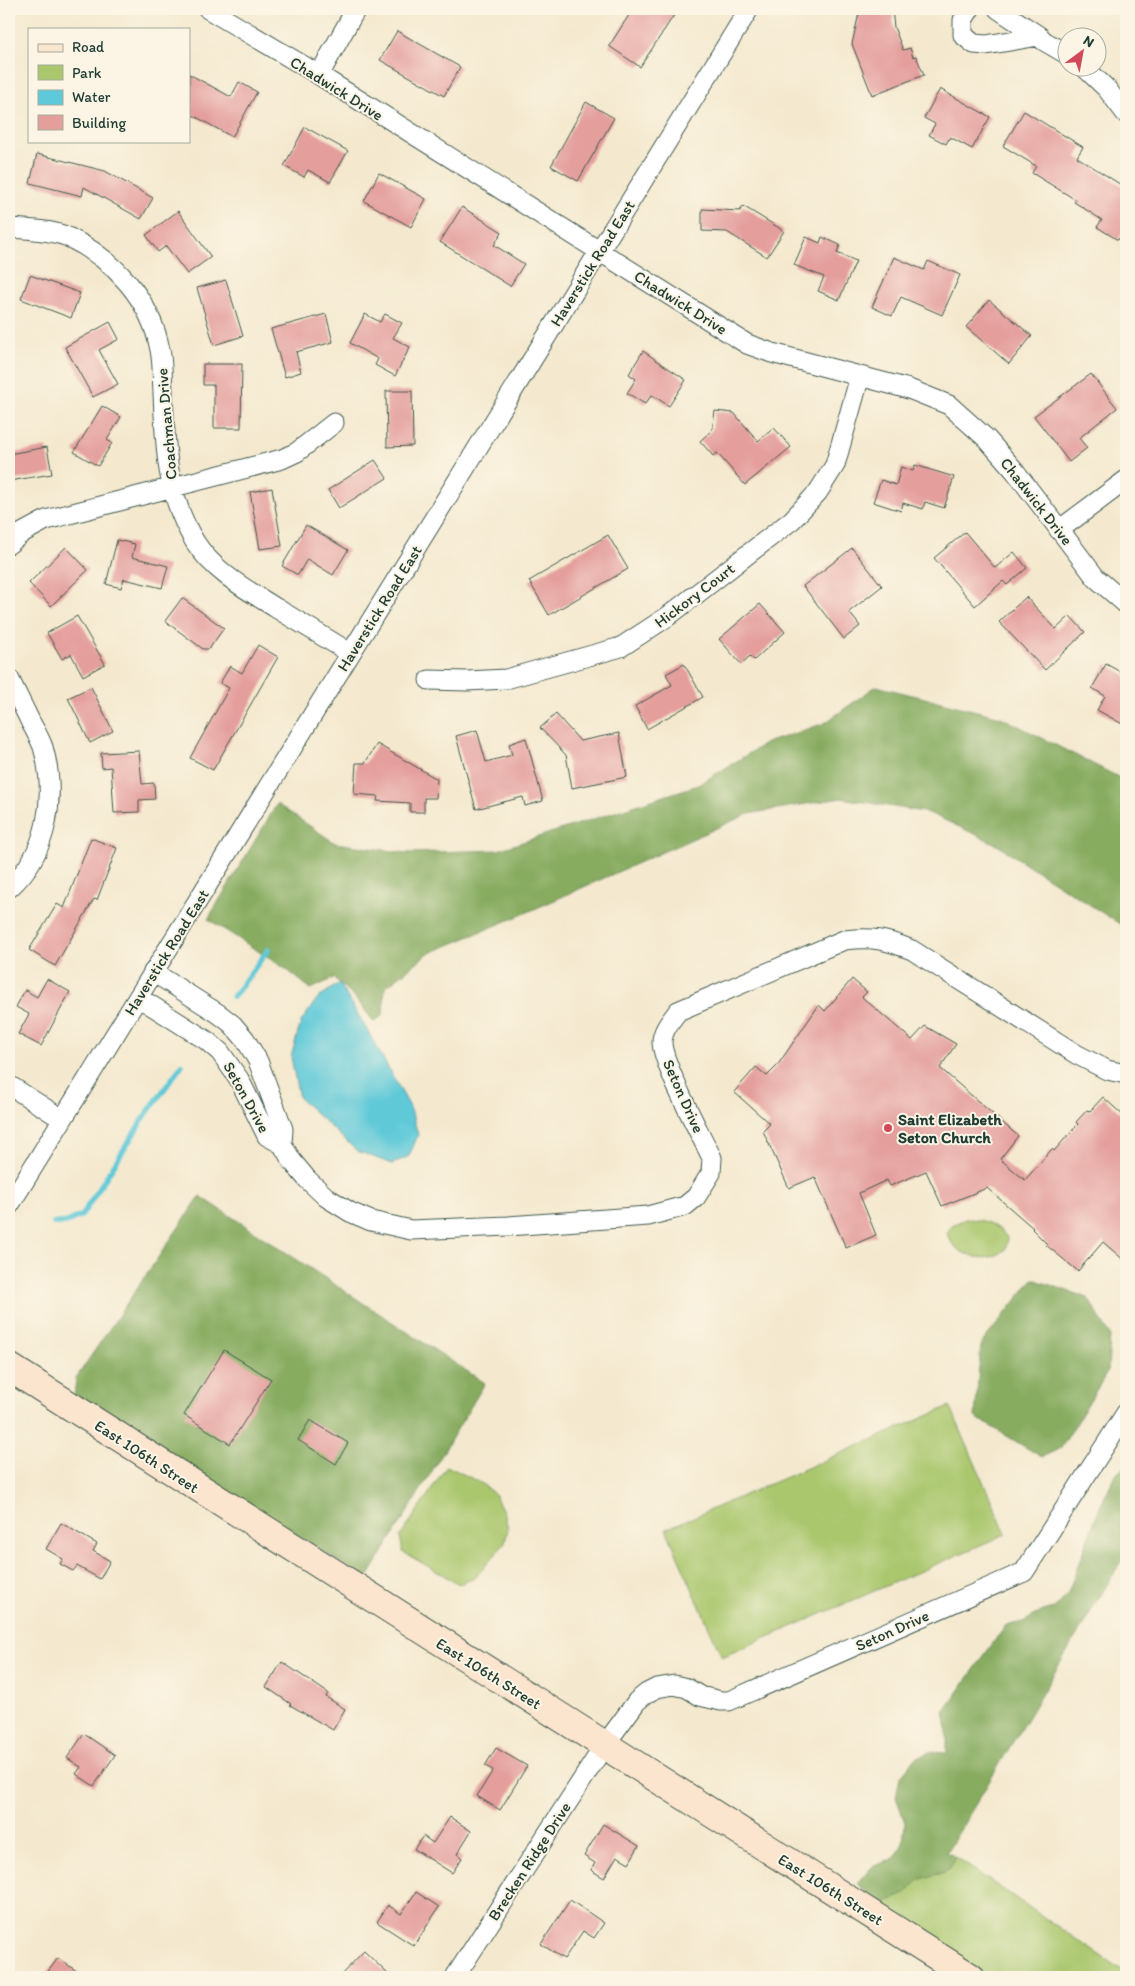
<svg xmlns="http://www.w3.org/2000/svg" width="1135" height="1986" viewBox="0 0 1135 1986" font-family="Itim,sans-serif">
  <rect width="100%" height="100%" fill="#fcf5e5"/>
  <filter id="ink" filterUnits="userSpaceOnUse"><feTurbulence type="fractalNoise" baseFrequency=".02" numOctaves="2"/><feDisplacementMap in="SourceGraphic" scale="10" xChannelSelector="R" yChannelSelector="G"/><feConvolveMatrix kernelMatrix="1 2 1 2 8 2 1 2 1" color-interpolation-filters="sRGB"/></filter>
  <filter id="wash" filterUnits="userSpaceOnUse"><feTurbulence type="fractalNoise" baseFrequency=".0096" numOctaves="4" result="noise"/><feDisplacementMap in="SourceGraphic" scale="20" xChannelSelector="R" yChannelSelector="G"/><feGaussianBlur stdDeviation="1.12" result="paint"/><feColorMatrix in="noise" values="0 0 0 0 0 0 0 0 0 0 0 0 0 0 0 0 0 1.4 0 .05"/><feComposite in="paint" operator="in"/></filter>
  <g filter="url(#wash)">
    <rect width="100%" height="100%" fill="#f4e9cf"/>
    <path fill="#aac76e" stroke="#648251" d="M 965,1219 C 983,1219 998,1224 1008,1239 L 1005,1250 C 987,1266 953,1256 947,1233 L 952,1225 Z
      M 950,1406 L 1006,1534 L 722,1657 L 666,1529 Z
      M 447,1466 L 481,1483 L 494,1494 L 503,1511 L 508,1528 L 505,1543 L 475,1578 L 459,1584 L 403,1552 L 400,1537 Z
      M 955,1857 L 1126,1973 L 1126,1977 L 989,1977 L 876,1906 L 905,1894 L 920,1879 L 948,1871 Z"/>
    <path fill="#87ac61" stroke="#53744a" d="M 876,686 L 1001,717 L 1126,781 L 1126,928 L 994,843 L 929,813 L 841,798 L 748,814 L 521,915 L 427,954 L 385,988 L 383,1015 L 374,1022 L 357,1000 L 334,978 L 311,989 L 286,969 L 208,919 L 277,804 L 335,843 L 407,853 L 498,850 L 698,785 L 766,743 L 825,723 Z
      M 200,1196 L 485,1383 L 367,1579 L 74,1398 L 76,1378 Z
      M 1033,1279 L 1088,1298 L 1110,1335 L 1108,1371 L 1061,1448 L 1042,1457 L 975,1417 L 981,1344 Z
      M 1126,1466 L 1126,1553 L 947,1852 L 955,1857 L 948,1871 L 920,1879 L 905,1894 L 876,1906 L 858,1883 L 872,1867 L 895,1858 L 903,1843 L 905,1823 L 896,1797 L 900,1777 L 916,1758 L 929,1752 L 947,1753 L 947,1729 L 944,1712 L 1005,1626 L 1023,1622 L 1043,1611 L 1054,1608 L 1067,1595 L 1098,1511 L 1115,1475 Z"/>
    <path fill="#5ec9d8" stroke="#3e8386" d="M 339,983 L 367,1030 L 410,1107 L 418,1135 L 409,1156 L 392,1164 L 357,1151 L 299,1098 L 291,1057 L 301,1022 L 317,999 Z"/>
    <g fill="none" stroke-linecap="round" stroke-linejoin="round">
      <path stroke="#5ec9d8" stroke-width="5.5" d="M 233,997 L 268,950
        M 54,1223 L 65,1223 L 82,1215 L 147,1113 L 182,1065"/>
    </g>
    <g id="blocks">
      <path fill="#e49f9d" d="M 633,9 L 678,9 L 640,67 L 609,46 Z
        M 860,9 L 892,9 L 894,27 L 903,50 L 910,48 L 913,57 L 916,56 L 924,75 L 872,95 L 852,44 Z
        M 397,31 L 460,67 L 444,96 L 380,60 Z
        M 189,74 L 231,97 L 239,82 L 257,92 L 232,137 L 189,113 Z
        M 940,89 L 990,117 L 972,149 L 950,137 L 946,144 L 929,135 L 935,124 L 924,118 Z
        M 586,102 L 614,118 L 578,181 L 551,166 Z
        M 1024,111 L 1083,147 L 1077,157 L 1126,188 L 1126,227 L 1118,240 L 1097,227 L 1102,220 L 1074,202 L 1076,200 L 1032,173 L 1036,166 L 1003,146 Z
        M 305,127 L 348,151 L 330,182 L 308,170 L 304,177 L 284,166 Z
        M 37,154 L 105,171 L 153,198 L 141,219 L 84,187 L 82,196 L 30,183 Z
        M 379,173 L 426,199 L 411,227 L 364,201 Z
        M 743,206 L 784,231 L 767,257 L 727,232 L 702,231 L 702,209 L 740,211 Z
        M 462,207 L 502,232 L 494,245 L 524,264 L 510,286 L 440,242 Z
        M 178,211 L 211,257 L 187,274 L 166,246 L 158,252 L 146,235 Z
        M 806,237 L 820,243 L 822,237 L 840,245 L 837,253 L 856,261 L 839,300 L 818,291 L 824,277 L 794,265 Z
        M 894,257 L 924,270 L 928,261 L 960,275 L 942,315 L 901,297 L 892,316 L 872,307 Z
        M 30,275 L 80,293 L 71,318 L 21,299 Z
        M 226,280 L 243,336 L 214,345 L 197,288 Z
        M 989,300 L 1032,336 L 1009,364 L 966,327 Z
        M 326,314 L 333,342 L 296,352 L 301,372 L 285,377 L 271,329 Z
        M 365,314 L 380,322 L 385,314 L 402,323 L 393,338 L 410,347 L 395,376 L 375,365 L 378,359 L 350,343 Z
        M 110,322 L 119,339 L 99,350 L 118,384 L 93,397 L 65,347 Z
        M 643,351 L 686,380 L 669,406 L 652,395 L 645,404 L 627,393 L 636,379 L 629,374 Z
        M 203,364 L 242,364 L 241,428 L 214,428 L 214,385 L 203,385 Z
        M 1091,374 L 1117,408 L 1079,438 L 1087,448 L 1069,462 L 1034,416 Z
        M 386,391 L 412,391 L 413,446 L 387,447 Z
        M 102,406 L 121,417 L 107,440 L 112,443 L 98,466 L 74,452 Z
        M 715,411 L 734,413 L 758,441 L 774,428 L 791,447 L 745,485 L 717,453 L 713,456 L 700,441 L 712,430 Z
        M 47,447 L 52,474 L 9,481 L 9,454 Z
        M 375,460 L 387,478 L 339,508 L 328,490 Z
        M 915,465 L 954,477 L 944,508 L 925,502 L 923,509 L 903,503 L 901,511 L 873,502 L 881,480 L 896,485 L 901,467 L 913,471 Z
        M 272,488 L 282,546 L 260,549 L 250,492 Z
        M 306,525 L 348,550 L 333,575 L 307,559 L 298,575 L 282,566 Z
        M 965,532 L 995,568 L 1014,552 L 1027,568 L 1007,585 L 1003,581 L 975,606 L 934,558 Z
        M 608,535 L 628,569 L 549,615 L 529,581 Z
        M 117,540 L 135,544 L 132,557 L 168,566 L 162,588 L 124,579 L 121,588 L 106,584 Z
        M 66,547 L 88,570 L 51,606 L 29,583 Z
        M 852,548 L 882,586 L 849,612 L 860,626 L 844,639 L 803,586 Z
        M 1026,597 L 1056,629 L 1070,616 L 1085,632 L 1045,670 L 999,622 Z
        M 182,598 L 224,628 L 209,649 L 203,649 L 165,621 Z
        M 760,604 L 785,632 L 754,660 L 750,656 L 741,664 L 719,639 Z
        M 77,616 L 105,664 L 83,676 L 71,654 L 62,659 L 47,633 Z
        M 258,645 L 278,657 L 213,770 L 190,758 L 229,688 L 220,683 L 230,666 L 242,673 Z
        M 684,664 L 703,697 L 647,729 L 635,706 L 672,685 L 666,674 Z
        M 1106,664 L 1126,675 L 1126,726 L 1097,710 L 1105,696 L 1092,688 Z
        M 91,687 L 113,731 L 90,743 L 68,698 Z
        M 556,714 L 580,741 L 619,733 L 627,777 L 572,788 L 566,755 L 540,728 Z
        M 477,730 L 486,762 L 512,755 L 509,744 L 526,738 L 543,801 L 525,806 L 523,797 L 476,809 L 456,736 Z
        M 377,744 L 437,779 L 436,798 L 424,798 L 424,812 L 410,812 L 410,803 L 377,801 L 378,796 L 354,794 L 356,763 L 365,763 Z
        M 139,751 L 142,784 L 154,783 L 155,799 L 139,800 L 139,812 L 114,813 L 111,767 L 102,768 L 101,753 Z
        M 91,838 L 117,848 L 97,900 L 94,899 L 55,966 L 29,950 L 57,904 L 64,908 Z
        M 47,979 L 70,992 L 41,1046 L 18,1034 L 29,1014 L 16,1007 L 25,990 L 37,997 Z
        M 852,979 L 867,992 L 862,997 L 912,1040 L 925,1026 L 956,1044 L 940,1068 L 1018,1136 L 1000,1159 L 1025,1180 L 1052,1149 L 1054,1151 L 1078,1124 L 1076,1122 L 1087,1110 L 1090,1111 L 1103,1097 L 1126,1118 L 1126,1262 L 1103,1242 L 1078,1271 L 1046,1245 L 1047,1244 L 1032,1229 L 1033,1228 L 987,1188 L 942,1206 L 926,1171 L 890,1186 L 887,1180 L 859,1193 L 876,1235 L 846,1248 L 815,1177 L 789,1188 L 763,1131 L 770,1124 L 734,1092 L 756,1067 L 767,1076 L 777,1066 L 819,1005 L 825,1011 Z
        M 224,1350 L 271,1379 L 230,1444 L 184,1415 Z
        M 310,1420 L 348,1443 L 336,1464 L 298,1440 Z
        M 61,1523 L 97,1544 L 93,1551 L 110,1561 L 100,1579 L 77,1566 L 73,1571 L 60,1564 L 63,1559 L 46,1549 Z
        M 282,1662 L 328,1693 L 326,1697 L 345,1709 L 333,1730 L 290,1705 L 291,1704 L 266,1687 Z
        M 84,1734 L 115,1755 L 94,1786 L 76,1774 L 81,1767 L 67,1758 Z
        M 496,1748 L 527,1766 L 500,1810 L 477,1796 L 493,1770 L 485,1766 Z
        M 450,1817 L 471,1831 L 457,1854 L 462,1858 L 452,1873 L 414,1849 L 423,1836 L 433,1843 Z
        M 603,1824 L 639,1846 L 629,1863 L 617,1856 L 604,1878 L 591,1870 L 595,1863 L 584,1856 Z
        M 416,1892 L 439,1907 L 414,1946 L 377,1922 L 388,1905 L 401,1914 Z
        M 570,1900 L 604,1923 L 594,1938 L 583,1931 L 564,1959 L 541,1944 Z
        M 364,1951 L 391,1977 L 339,1977 Z
        M 58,1958 L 85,1977 L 44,1977 Z"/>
    </g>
  </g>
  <g filter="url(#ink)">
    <use href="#blocks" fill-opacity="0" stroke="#3f574b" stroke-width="1"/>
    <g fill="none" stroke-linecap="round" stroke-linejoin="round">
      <defs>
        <path id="street" d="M 208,9 L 319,75 L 747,344 L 772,353 L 909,389 L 949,405 L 987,439 L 1015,471 L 1096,578 L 1126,604
          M 970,9 L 963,20 L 963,35 L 974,44 L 986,45 L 1039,36 L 998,9
          M 1039,36 L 1044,41 L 1068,55
          M 1085,68 L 1107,89 L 1126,114
          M 319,75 L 356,9
          M 9,228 C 26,229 52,230 68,237 C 114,259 151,300 160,350 C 163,364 162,378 163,392 C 165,445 166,495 195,542 C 214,572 246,589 276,608 C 301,623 326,638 350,653
          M 1059,530 L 1126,480
          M 9,544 L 22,533 L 46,520 L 282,459 L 297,452 L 334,423
          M 9,678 C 16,693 24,708 31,723 C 35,730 40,739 43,747 C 57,796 48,854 9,888
          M 429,680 L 467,681 L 506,679 L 621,647 L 667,617 L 792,520 L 818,492 L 835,465 L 860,376
          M 153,972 L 219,1014 L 232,1024 L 245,1039 L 258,1061 L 283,1129 L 282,1144
          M 138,997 L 206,1040 L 220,1052 L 239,1079 L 267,1136 L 282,1144 L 292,1161 L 307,1179 L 326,1197 L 350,1212 L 371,1221 L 411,1230 L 508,1226 L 648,1216 L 685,1206 L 696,1197 L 711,1173 L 712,1158 C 701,1135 661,1062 662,1041 C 663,1029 671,1021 678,1011 L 844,940 C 873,937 885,939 912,950 L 1076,1054 L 1107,1070 L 1126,1074
          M 9,1085 L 62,1119
          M 9,1206 L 749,9
          M 455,1977 L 604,1746 L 637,1701 L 647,1693 L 657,1688 L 674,1685 L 687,1688 L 700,1696 L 721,1701 L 729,1701 L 1024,1572 L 1126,1413"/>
        <path id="secondary" d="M 9,1367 L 970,1977"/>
      </defs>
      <use href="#street" stroke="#3f574b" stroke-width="21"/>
      <use href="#secondary" stroke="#3f574b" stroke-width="30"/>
      <use href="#street" stroke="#fff" stroke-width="19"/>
      <use href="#secondary" stroke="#fce5cf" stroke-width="28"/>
    </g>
  </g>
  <circle fill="#d1495b" stroke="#fcf5e5" stroke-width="2" cx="888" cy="1128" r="5"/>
  <g text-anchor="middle" stroke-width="4" stroke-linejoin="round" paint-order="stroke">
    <g font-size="16" fill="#1f3d34" stroke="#fcf5e5">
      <text transform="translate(337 88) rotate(32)" y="6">Chadwick Drive</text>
      <text transform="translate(592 263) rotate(-58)" y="6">Haverstick Road East</text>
      <text transform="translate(681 302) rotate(32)" y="6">Chadwick Drive</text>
      <text transform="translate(166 424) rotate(-95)" y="6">Coachman Drive</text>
      <text transform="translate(1037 501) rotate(52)" y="6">Chadwick Drive</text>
      <text transform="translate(694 595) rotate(-37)" y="6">Hickory Court</text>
      <text transform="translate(379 608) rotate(-58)" y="6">Haverstick Road East</text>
      <text transform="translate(166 952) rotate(-58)" y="6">Haverstick Road East</text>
      <text transform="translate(684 1096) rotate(66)" y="6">Seton Drive</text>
      <text transform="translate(247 1097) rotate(61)" y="6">Seton Drive</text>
      <text transform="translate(147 1456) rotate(33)" y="6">East 106th Street</text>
      <text transform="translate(892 1630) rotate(-24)" y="6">Seton Drive</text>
      <text transform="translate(489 1673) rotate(32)" y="6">East 106th Street</text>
      <text transform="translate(529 1861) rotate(-57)" y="6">Brecken Ridge Drive</text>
      <text transform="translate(831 1889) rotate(32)" y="6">East 106th Street</text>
    </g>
    <g font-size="16" font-weight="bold" fill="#1f3d34" stroke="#fcf5e5" text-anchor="start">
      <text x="898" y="1125">Saint Elizabeth<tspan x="898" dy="18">Seton Church</tspan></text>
    </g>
  </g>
  <rect width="1135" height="1986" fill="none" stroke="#fcf5e5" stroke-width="30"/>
  <rect x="28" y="28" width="162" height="115" fill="#fcf5e5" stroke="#a4ab9e"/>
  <rect x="38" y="44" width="25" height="8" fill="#fce5cf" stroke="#a4ab9e"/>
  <text x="72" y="52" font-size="15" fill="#1f3d34">Road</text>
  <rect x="38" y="65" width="25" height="15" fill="#aac76e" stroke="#a4ab9e"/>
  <text x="72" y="78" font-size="15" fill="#1f3d34">Park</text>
  <rect x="38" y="90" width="25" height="15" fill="#5ec9d8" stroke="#a4ab9e"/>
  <text x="72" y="102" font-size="15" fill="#1f3d34">Water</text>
  <rect x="38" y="115" width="25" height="15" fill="#e49f9d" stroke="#a4ab9e"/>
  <text x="72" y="128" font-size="15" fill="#1f3d34">Building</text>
  <g transform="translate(1082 52) rotate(32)"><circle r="24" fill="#fcf5e5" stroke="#a4ab9e"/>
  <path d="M0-4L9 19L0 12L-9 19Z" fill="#d1495b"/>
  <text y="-8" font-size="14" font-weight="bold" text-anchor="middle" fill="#1f3d34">N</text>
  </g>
</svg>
